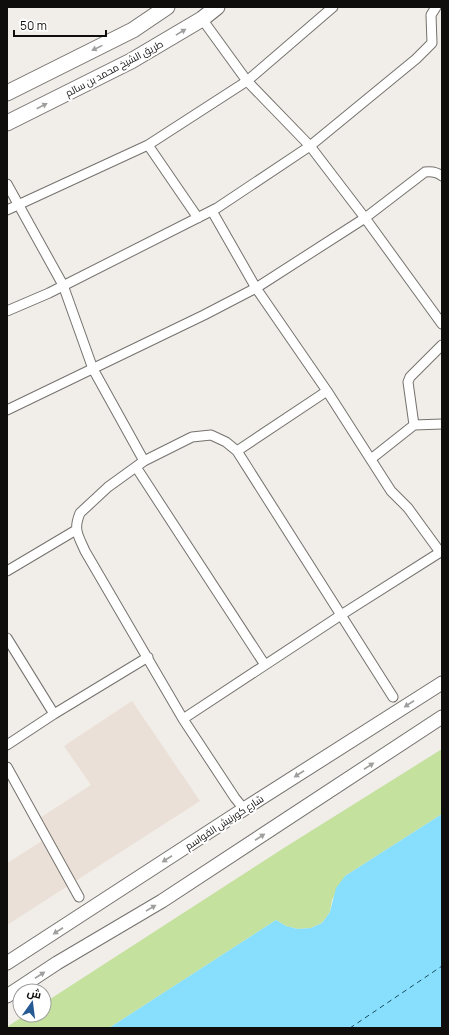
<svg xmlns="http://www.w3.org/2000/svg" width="449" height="1035" viewBox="0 0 449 1035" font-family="Manrope,Cairo,sans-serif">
  <rect width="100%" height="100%" fill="#f1ede9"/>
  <path fill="#eae0d7" d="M 132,701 L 200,801 L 7,925 L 7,863 L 42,841 L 32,823 L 91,785 L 64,746 Z"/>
  <path fill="#c4e19d" d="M 442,749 L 442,814 L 345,876 L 332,900 L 330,912 L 322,923 L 311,928 L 298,929 L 286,926 L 276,920 L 109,1028 L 7,1028 L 7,1027 L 25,1015 L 44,1015 L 44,1003 L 287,846 Z"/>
  <path fill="#88dffd" d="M 442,814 L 442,1028 L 109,1028 L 276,920 L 286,926 L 298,929 L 311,928 L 322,923 L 330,912 L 336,888 L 345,876 Z"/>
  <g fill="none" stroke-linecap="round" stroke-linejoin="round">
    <path stroke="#1b4d5d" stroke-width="1" stroke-dasharray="5 4" stroke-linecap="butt" d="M 350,1028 L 442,966"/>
    <defs>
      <path id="minor" d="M 202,19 L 247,81 L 310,146 L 365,218 L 442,324
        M 148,145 L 198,218
        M 7,184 L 63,285 L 93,369 L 144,461
        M 7,210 L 148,145 L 247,81 L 333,7
        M 212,211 L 256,288 L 327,391 L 391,491 L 408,508 L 440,552
        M 7,311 L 49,293 L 217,208 L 310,146 L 416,59 L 432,43 L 431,15 L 436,7
        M 7,410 L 204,315 L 256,288 L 365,218 L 425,172 C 432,171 437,172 442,176
        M 414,425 L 408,382 L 410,377 L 442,345
        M 237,451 L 327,391
        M 371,459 L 414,425 L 442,424
        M 136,467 L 265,665
        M 7,571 L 76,530
        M 7,638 L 54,714
        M 183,719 L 341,615 L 442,551
        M 7,745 L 54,714 L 148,657
        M 7,767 L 79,897
        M 244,809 L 235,798 L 183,719 L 85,551 C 78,535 73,530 80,513 L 108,487 L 144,461 L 192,437 L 211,435 L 226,442 L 237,451 L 393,697"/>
      <path id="secondary" d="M 7,963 L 244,809 L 442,683
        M 7,996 L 57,963 L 162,901 L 442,717"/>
      <path id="primary" d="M 7,93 L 133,30 L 167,7
        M 7,123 L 131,61 L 202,19 L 217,7"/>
    </defs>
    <use href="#minor" stroke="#75726e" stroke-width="11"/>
    <use href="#secondary" stroke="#75726e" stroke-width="15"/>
    <use href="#primary" stroke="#75726e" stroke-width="17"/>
    <use href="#minor" stroke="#fff" stroke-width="9"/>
    <use href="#secondary" stroke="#fff" stroke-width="13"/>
    <use href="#primary" stroke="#fff" stroke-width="15"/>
  </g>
  <defs><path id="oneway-solid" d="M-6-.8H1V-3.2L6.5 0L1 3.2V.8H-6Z"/></defs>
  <g fill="#9f9f9e">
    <use href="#oneway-solid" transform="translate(181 32) rotate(-31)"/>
    <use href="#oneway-solid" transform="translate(97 48) rotate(154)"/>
    <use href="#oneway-solid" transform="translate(42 106) rotate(-27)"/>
    <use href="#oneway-solid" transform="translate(409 704) rotate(147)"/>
    <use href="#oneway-solid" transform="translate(369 766) rotate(-33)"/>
    <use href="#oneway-solid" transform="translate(299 774) rotate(147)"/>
    <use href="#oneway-solid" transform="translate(260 837) rotate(-33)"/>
    <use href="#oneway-solid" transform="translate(167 859) rotate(147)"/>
    <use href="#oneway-solid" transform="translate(151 908) rotate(-31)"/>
    <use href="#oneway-solid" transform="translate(58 931) rotate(147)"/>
    <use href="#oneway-solid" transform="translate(40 975) rotate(-33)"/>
  </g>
  <g text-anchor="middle" stroke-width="4" stroke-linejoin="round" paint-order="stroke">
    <g font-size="10" fill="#100e0d" stroke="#fff">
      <text transform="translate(114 68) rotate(-28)" y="4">طريق الشيخ محمد بن سالم</text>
      <text transform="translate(224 822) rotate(-33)" y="4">شارع كورنيش القواسم</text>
    </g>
  </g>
  <rect width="449" height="1035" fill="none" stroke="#100e0d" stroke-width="16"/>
  <g transform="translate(32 1003) rotate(14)"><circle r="19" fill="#ffffff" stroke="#9f9f9e"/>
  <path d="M0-3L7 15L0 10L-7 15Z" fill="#265a93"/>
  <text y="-6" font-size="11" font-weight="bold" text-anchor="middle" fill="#100e0d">ش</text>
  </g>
  <path d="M14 30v6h92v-6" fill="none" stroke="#100e0d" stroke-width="2"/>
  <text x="20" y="30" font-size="12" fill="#100e0d" stroke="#ffffff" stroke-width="3" paint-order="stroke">50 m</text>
</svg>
